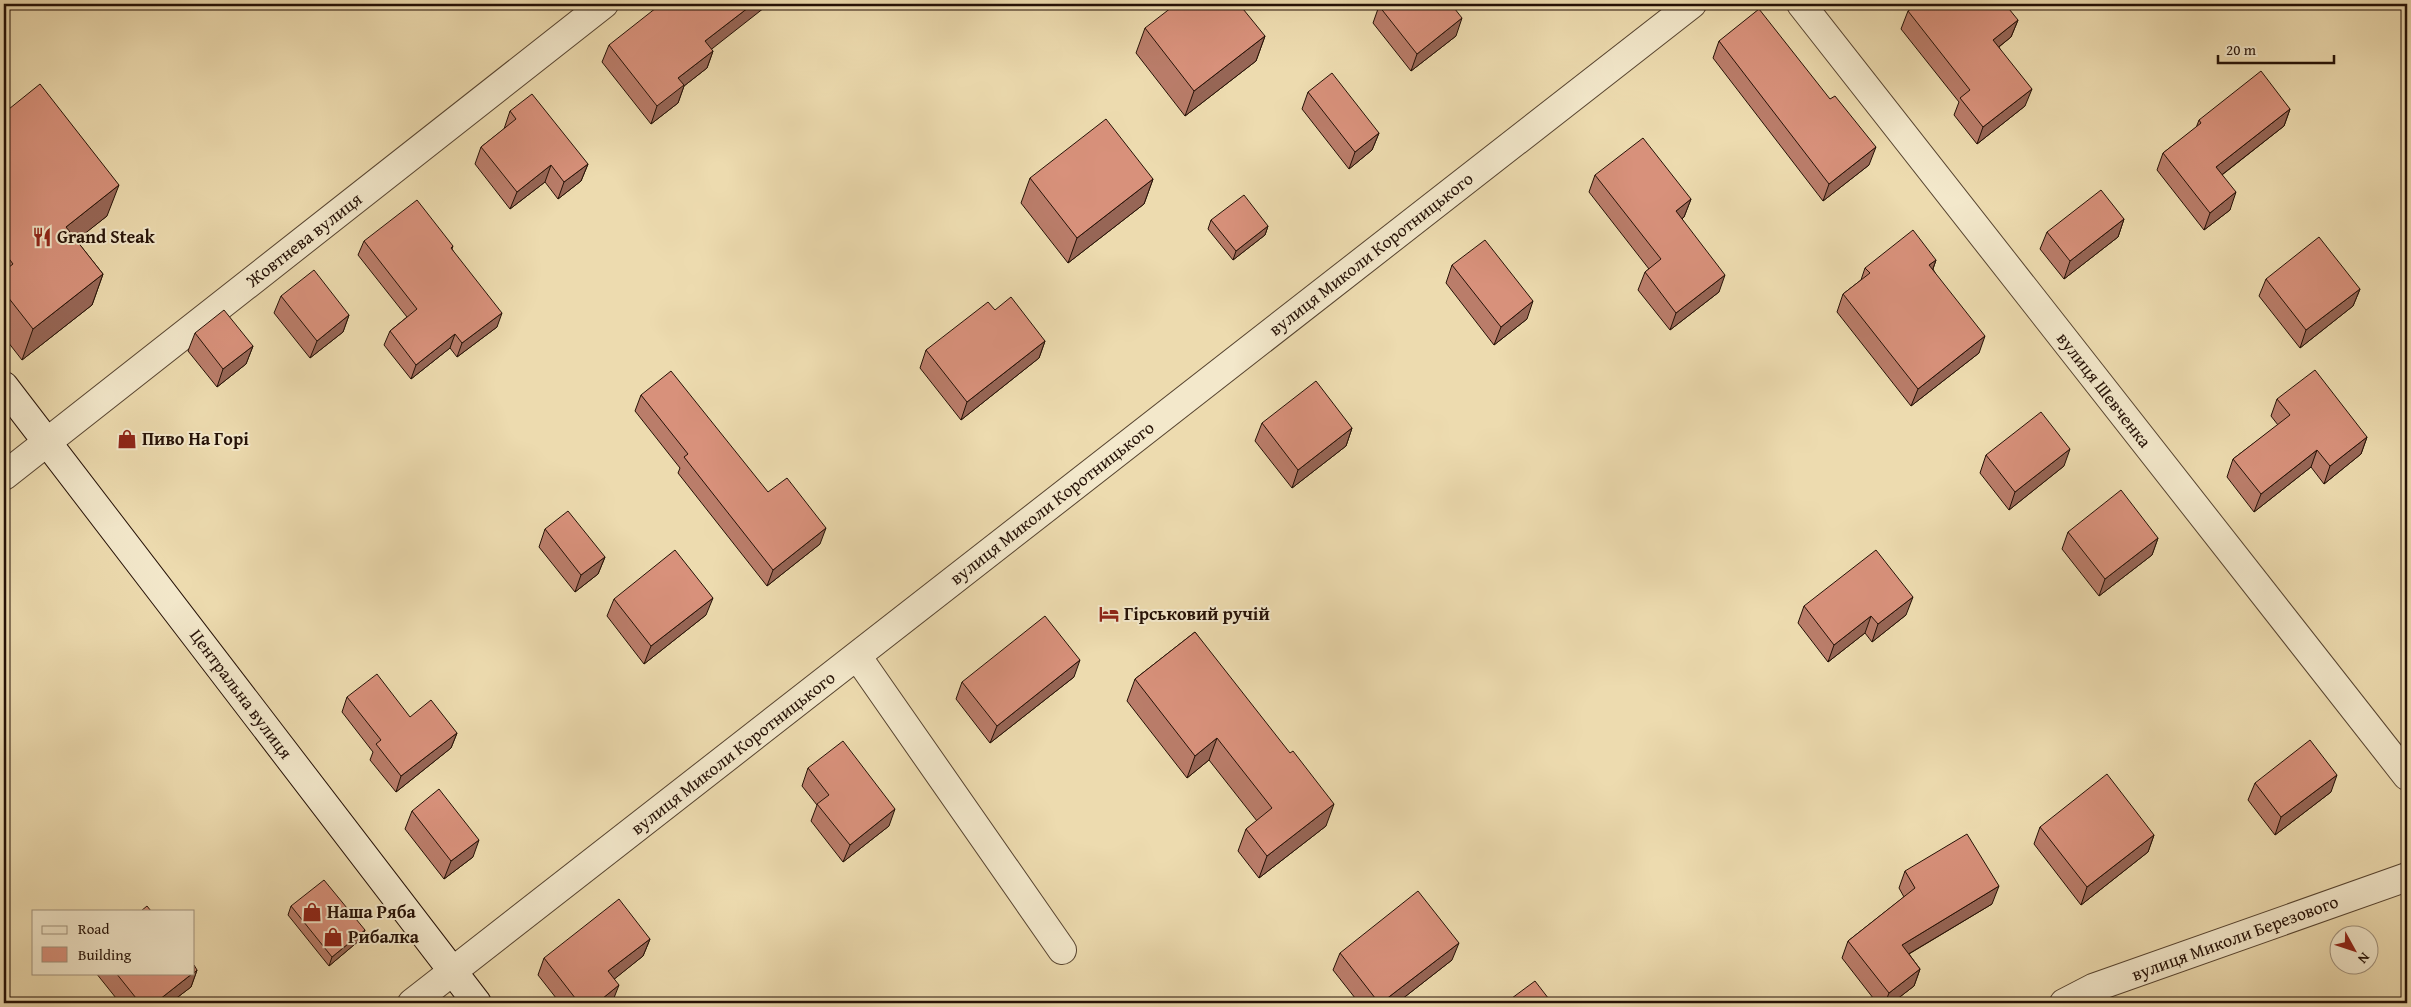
<svg xmlns="http://www.w3.org/2000/svg" width="2411" height="1007" viewBox="0 0 2411 1007" font-family="'Gentium Book Plus',serif">
  <rect width="100%" height="100%" fill="#eddbaf"/>
  <filter id="stains"><feTurbulence type="fractalNoise" baseFrequency=".004" numOctaves="4"/><feColorMatrix values="0 0 0 0 .2 0 0 0 0 .09 0 0 0 0 .02 0 0 0 .5 -.17"/></filter>
  <radialGradient id="worn" r=".72"><stop offset=".6" stop-color="#630" stop-opacity="0"/><stop offset="1" stop-color="#630" stop-opacity=".3"/></radialGradient>
  <g fill="none" stroke-linecap="round" stroke-linejoin="round">
    <defs>
      <path id="minor" d="M 1801,4 L 2407,776
        M 4,476 L 604,4
        M 857,656 L 1062,950
        M 412,1003 L 1692,4
        M 2064,1003 L 2093,988 L 2407,877"/>
      <path id="secondary" d="M 4,386 L 477,1003"/>
    </defs>
    <use href="#minor" stroke="#574430" stroke-width="30"/>
    <use href="#secondary" stroke="#251106" stroke-width="30"/>
    <use href="#minor" stroke="#f3e8cb" stroke-width="28"/>
    <use href="#secondary" stroke="#f3e8cb" stroke-width="28"/>
  </g>
  <path fill="#ba7d6a" stroke="#251106" d="M 1379,6 L 1456,36 L 1411,71 L 1373,23 Z
    M 1908,11 L 2018,20 L 2011,37 L 1999,47 L 2025,106 L 1977,144 L 1954,115 L 1959,102 L 1901,29 Z
    M 1145,28 L 1265,36 L 1256,61 L 1185,116 L 1136,53 Z
    M 1719,41 L 1869,165 L 1823,201 L 1713,58 Z
    M 609,45 L 711,49 L 713,51 L 707,68 L 684,86 L 678,103 L 651,124 L 602,62 Z
    M 1308,92 L 1379,133 L 1372,150 L 1349,169 L 1302,109 Z
    M 2290,109 L 2284,126 L 2222,175 L 2230,210 L 2204,230 L 2157,170 L 2163,153 L 2196,128 L 2199,120 Z
    M 510,111 L 588,164 L 581,181 L 558,199 L 545,182 L 510,209 L 475,164 L 481,147 L 504,129 Z
    M 4,113 L 107,216 L 76,240 L 103,274 L 92,305 L 22,360 L 4,337 Z
    M 1595,175 L 1691,199 L 1684,217 L 1682,219 L 1719,292 L 1670,330 L 1638,290 L 1645,272 L 1649,269 L 1589,192 Z
    M 1030,178 L 1153,179 L 1144,204 L 1068,263 L 1021,203 Z
    M 2124,219 L 2118,237 L 2064,279 L 2040,249 L 2047,232 Z
    M 1211,220 L 1268,226 L 1265,235 L 1233,260 L 1208,229 Z
    M 364,241 L 453,246 L 452,249 L 497,327 L 457,357 L 450,348 L 411,379 L 384,345 L 390,331 L 407,317 L 358,255 Z
    M 1936,260 L 1933,269 L 1979,353 L 1911,406 L 1837,312 L 1843,294 L 1861,280 L 1865,268 Z
    M 1452,265 L 1527,319 L 1494,345 L 1446,283 Z
    M 2266,279 L 2360,289 L 2353,306 L 2300,348 L 2259,296 Z
    M 281,296 L 349,315 L 343,332 L 310,358 L 274,313 Z
    M 995,310 L 1045,341 L 1039,358 L 961,420 L 920,368 L 926,350 Z
    M 195,333 L 253,346 L 246,364 L 217,387 L 188,351 Z
    M 641,395 L 768,492 L 820,544 L 767,586 L 678,473 L 680,468 L 635,411 Z
    M 2277,399 L 2367,437 L 2361,454 L 2324,484 L 2311,467 L 2254,512 L 2227,477 L 2233,459 L 2278,425 L 2271,416 Z
    M 1262,423 L 1352,428 L 1346,446 L 1292,488 L 1255,441 Z
    M 1986,455 L 2064,466 L 2009,510 L 1980,473 Z
    M 545,529 L 605,557 L 598,574 L 575,592 L 539,547 Z
    M 2068,532 L 2158,538 L 2152,555 L 2099,596 L 2062,549 Z
    M 614,599 L 706,615 L 644,664 L 607,616 Z
    M 1804,606 L 1906,615 L 1872,642 L 1865,633 L 1828,662 L 1798,623 Z
    M 1195,632 L 1326,826 L 1259,878 L 1238,851 L 1246,829 L 1257,821 L 1209,760 L 1187,778 L 1127,701 L 1135,679 Z
    M 1074,677 L 990,743 L 956,699 L 962,682 Z
    M 347,697 L 457,733 L 451,748 L 396,792 L 370,760 L 373,752 L 342,712 Z
    M 808,768 L 889,826 L 843,862 L 811,821 L 817,805 L 802,786 Z
    M 2255,783 L 2331,792 L 2275,835 L 2248,800 Z
    M 412,811 L 473,857 L 444,879 L 405,829 Z
    M 2040,827 L 2154,835 L 2148,852 L 2081,905 L 2034,844 Z
    M 1905,871 L 1992,904 L 1909,954 L 1920,969 L 1914,986 L 1892,1003 L 1877,1003 L 1842,958 L 1848,941 L 1904,897 L 1899,888 Z
    M 291,906 L 365,930 L 361,939 L 329,966 L 288,915 Z
    M 650,939 L 643,956 L 614,979 L 612,1003 L 560,1003 L 538,975 L 544,958 Z
    M 1340,953 L 1452,960 L 1397,1003 L 1359,1003 L 1333,970 Z
    M 197,970 L 191,987 L 170,1003 L 120,1003 L 96,973 L 194,973 Z"/>
  <path fill="#976656" stroke="#251106" d="M 753,4 L 769,4 L 699,59 L 705,41 Z
    M 1462,18 L 1456,36 L 1411,71 L 1417,54 Z
    M 2018,20 L 2011,37 L 1986,57 L 1993,40 Z
    M 1265,36 L 1256,61 L 1185,116 L 1194,91 Z
    M 713,51 L 707,68 L 684,86 L 678,103 L 651,124 L 657,106 L 678,78 Z
    M 2032,89 L 2025,106 L 1977,144 L 1983,127 Z
    M 2290,109 L 2284,126 L 2210,184 L 2216,167 Z
    M 1379,133 L 1372,150 L 1349,169 L 1355,152 Z
    M 1876,147 L 1869,165 L 1823,201 L 1829,184 Z
    M 588,164 L 581,181 L 558,199 L 564,182 Z
    M 551,165 L 545,182 L 510,209 L 517,192 Z
    M 1153,179 L 1144,204 L 1068,263 L 1077,238 Z
    M 119,185 L 107,216 L 54,258 L 66,227 Z
    M 2236,192 L 2230,210 L 2204,230 L 2210,213 Z
    M 1691,199 L 1684,217 L 1669,229 L 1676,211 Z
    M 2124,219 L 2118,237 L 2064,279 L 2070,261 Z
    M 1268,226 L 1265,235 L 1233,260 L 1236,251 Z
    M 1936,260 L 1930,277 L 1929,265 Z
    M 103,274 L 92,305 L 22,360 L 33,329 Z
    M 1725,275 L 1719,292 L 1670,330 L 1676,313 Z
    M 2360,289 L 2353,306 L 2300,348 L 2306,330 Z
    M 1533,301 L 1527,319 L 1494,345 L 1501,327 Z
    M 502,313 L 497,327 L 457,357 L 462,343 Z
    M 349,315 L 343,332 L 310,358 L 317,341 Z
    M 455,334 L 450,348 L 411,379 L 416,365 Z
    M 1985,336 L 1979,353 L 1911,406 L 1918,389 Z
    M 1045,341 L 1039,358 L 961,420 L 967,402 Z
    M 253,346 L 246,364 L 217,387 L 223,369 Z
    M 1352,428 L 1346,446 L 1292,488 L 1298,470 Z
    M 2367,437 L 2361,454 L 2324,484 L 2330,466 Z
    M 2070,449 L 2064,466 L 2009,510 L 2015,492 Z
    M 2317,450 L 2311,467 L 2254,512 L 2261,494 Z
    M 826,528 L 820,544 L 767,586 L 773,570 Z
    M 2158,538 L 2152,555 L 2099,596 L 2105,579 Z
    M 605,557 L 598,574 L 575,592 L 581,575 Z
    M 1913,597 L 1906,615 L 1872,642 L 1878,624 Z
    M 713,598 L 706,615 L 644,664 L 651,646 Z
    M 1871,616 L 1865,633 L 1828,662 L 1834,645 Z
    M 1080,660 L 1074,677 L 990,743 L 997,726 Z
    M 457,733 L 451,748 L 396,792 L 401,776 Z
    M 1217,738 L 1209,760 L 1187,778 L 1195,756 Z
    M 2337,775 L 2331,792 L 2275,835 L 2281,817 Z
    M 1334,804 L 1326,826 L 1259,878 L 1267,856 Z
    M 895,809 L 889,826 L 843,862 L 850,845 Z
    M 2154,835 L 2148,852 L 2081,905 L 2087,887 Z
    M 479,840 L 473,857 L 444,879 L 451,861 Z
    M 1999,886 L 1992,904 L 1895,962 L 1902,945 Z
    M 365,930 L 361,939 L 329,966 L 332,957 Z
    M 650,939 L 643,956 L 602,989 L 608,971 Z
    M 1459,943 L 1452,960 L 1397,1003 L 1381,1003 Z
    M 1920,969 L 1914,986 L 1892,1003 L 1885,1003 L 1889,993 Z
    M 197,970 L 191,987 L 170,1003 L 155,1003 Z
    M 619,985 L 612,1003 L 597,1003 Z"/>
  <path fill="#d8917b" stroke="#251106" d="M 661,4 L 753,4 L 705,41 L 713,51 L 678,78 L 684,85 L 657,106 L 609,45 Z
    M 1176,4 L 1239,4 L 1265,36 L 1194,91 L 1145,28 Z
    M 1382,4 L 1451,4 L 1462,18 L 1417,54 L 1379,6 Z
    M 1918,4 L 2005,4 L 2018,20 L 1993,40 L 2032,89 L 1983,127 L 1960,98 L 1970,90 L 1908,11 Z
    M 1759,9 L 1830,99 L 1835,96 L 1876,147 L 1829,184 L 1719,41 Z
    M 2261,71 L 2290,109 L 2216,167 L 2236,192 L 2210,213 L 2163,153 L 2201,123 L 2199,120 Z
    M 1332,73 L 1379,133 L 1355,152 L 1308,92 Z
    M 40,84 L 119,185 L 66,227 L 103,274 L 33,329 L 4,292 L 4,271 L 13,264 L 4,252 L 4,113 Z
    M 532,94 L 588,164 L 564,182 L 551,165 L 517,192 L 481,147 L 516,119 L 510,111 Z
    M 1106,119 L 1153,179 L 1077,238 L 1030,178 Z
    M 1643,138 L 1691,199 L 1676,211 L 1725,275 L 1676,313 L 1645,272 L 1661,259 L 1595,175 Z
    M 2101,190 L 2124,219 L 2070,261 L 2047,232 Z
    M 1244,195 L 1268,226 L 1236,251 L 1211,220 Z
    M 417,200 L 453,246 L 451,248 L 502,313 L 462,343 L 455,334 L 416,365 L 390,331 L 417,309 L 364,241 Z
    M 1913,230 L 1936,260 L 1929,265 L 1985,336 L 1918,389 L 1843,294 L 1870,273 L 1865,268 Z
    M 2319,237 L 2360,289 L 2306,330 L 2266,279 Z
    M 1485,240 L 1533,301 L 1501,327 L 1452,265 Z
    M 314,270 L 349,315 L 317,341 L 281,296 Z
    M 1011,297 L 1045,341 L 967,402 L 926,350 L 988,302 L 995,310 Z
    M 224,310 L 253,346 L 223,369 L 195,333 Z
    M 2315,370 L 2367,437 L 2330,466 L 2317,450 L 2261,494 L 2233,459 L 2290,415 L 2277,399 Z
    M 671,371 L 768,492 L 787,478 L 826,528 L 773,570 L 684,457 L 688,454 L 641,395 Z
    M 1316,381 L 1352,428 L 1298,470 L 1262,423 Z
    M 2041,412 L 2070,449 L 2015,492 L 1986,455 Z
    M 2121,490 L 2158,538 L 2105,579 L 2068,532 Z
    M 568,511 L 605,557 L 581,575 L 545,529 Z
    M 675,550 L 713,598 L 651,646 L 614,599 Z
    M 1876,550 L 1913,597 L 1878,624 L 1871,616 L 1834,645 L 1804,606 Z
    M 1045,616 L 1080,660 L 997,726 L 962,682 Z
    M 1195,632 L 1290,753 L 1293,751 L 1334,804 L 1267,856 L 1246,829 L 1272,808 L 1217,738 L 1195,756 L 1135,679 Z
    M 377,674 L 410,717 L 431,700 L 457,733 L 401,776 L 376,744 L 381,740 L 347,697 Z
    M 2310,740 L 2337,775 L 2281,817 L 2255,783 Z
    M 843,741 L 895,809 L 850,845 L 817,804 L 829,795 L 808,768 Z
    M 2107,774 L 2154,835 L 2087,887 L 2040,827 Z
    M 439,789 L 479,840 L 451,861 L 412,811 Z
    M 1967,834 L 1999,886 L 1902,945 L 1920,969 L 1889,993 L 1848,941 L 1915,888 L 1905,871 Z
    M 324,880 L 365,930 L 332,957 L 291,906 Z
    M 1418,891 L 1459,943 L 1381,1003 L 1379,1003 L 1340,953 Z
    M 619,899 L 650,939 L 608,971 L 619,985 L 597,1003 L 579,1003 L 544,958 Z
    M 147,906 L 151,911 L 141,911 Z
    M 194,965 L 197,970 L 194,973 Z
    M 116,973 L 193,973 L 155,1003 L 140,1003 Z
    M 1535,981 L 1552,1003 L 1510,1003 L 1508,1001 Z"/>
  <defs>
    <symbol id="restaurant-bare" viewBox="-9 -9 18 18"><path d="M-5-6h1v4h1v-4h1v4h1v-4h1v5L-1.5 .5V6h-2V.5L-5-1ZM5-6V6H3V1.5H1.5Q1.5-4 5-6Z" fill="#8f2418" stroke="#f3e8cb" stroke-width="2.5" paint-order="stroke"/></symbol>
    <symbol id="shop-bare" viewBox="-9 -9 18 18"><path d="M-5-2.5h2.3a2.7 3.5 0 0 1 5.4 0H5L5.5 6h-11ZM-1.5-2.5h3a1.5 2.3 0 0 0-3 0Z" fill="#8f2418" stroke="#f3e8cb" stroke-width="2.5" paint-order="stroke"/></symbol>
    <symbol id="hotel-bare" viewBox="-9 -9 18 18"><path d="M-6-4.5h1.5V1H6V5H4.5V3h-9V5H-6ZM-4 0a1.8 1.8 0 1 1 3.6 0ZM.5 0V-2.5h3Q6-2.5 6 0Z" fill="#8f2418" stroke="#f3e8cb" stroke-width="2.5" paint-order="stroke"/></symbol>
  </defs>
  <g fill-rule="evenodd">
    <use href="#restaurant-bare" x="28" y="223" width="28" height="28"/>
    <use href="#shop-bare" x="113" y="425" width="28" height="28"/>
    <use href="#hotel-bare" x="1095" y="600" width="28" height="28"/>
    <use href="#shop-bare" x="298" y="898" width="28" height="28"/>
    <use href="#shop-bare" x="319" y="923" width="28" height="28"/>
  </g>
  <g text-anchor="middle" stroke-width="4" stroke-linejoin="round" paint-order="stroke">
    <g font-size="18" font-weight="bold" fill="#251106" stroke="#f3e8cb" text-anchor="start">
      <text x="57" y="243">Grand Steak</text>
      <text x="142" y="445">Пиво На Горі</text>
      <text x="1124" y="620">Гірськовий ручій</text>
      <text x="327" y="918">Наша Ряба</text>
      <text x="348" y="943">Рибалка</text>
    </g>
    <g font-size="18" fill="#251106" stroke="#f3e8cb">
      <text transform="translate(304 240) rotate(-38)" y="6">Жовтнева вулиця</text>
      <text transform="translate(1371 254) rotate(-38)" y="6">вулиця Миколи Коротницького</text>
      <text transform="translate(2104 390) rotate(52)" y="6">вулиця Шевченка</text>
      <text transform="translate(1052 503) rotate(-38)" y="6">вулиця Миколи Коротницького</text>
      <text transform="translate(241 694) rotate(53)" y="6">Центральна вулиця</text>
      <text transform="translate(733 753) rotate(-38)" y="6">вулиця Миколи Коротницького</text>
      <text transform="translate(2235 938) rotate(-20)" y="6">вулиця Миколи Березового</text>
    </g>
  </g>
  <rect width="2411" height="1007" fill="none" stroke="#eddbaf" stroke-width="20"/>
  <rect x="5" y="5" width="2401" height="997" fill="none" stroke="#251106" stroke-width="2.5"/>
  <rect x="10" y="10" width="2391" height="987" fill="none" stroke="#251106"/>
  <rect x="32" y="910" width="162" height="65" fill="#f3e8cb" stroke="#a1927c"/>
  <rect x="42" y="926" width="25" height="8" fill="#f3e8cb" stroke="#a1927c"/>
  <text x="78" y="934" font-size="15" fill="#251106">Road</text>
  <rect x="42" y="947" width="25" height="15" fill="#d8917b" stroke="#a1927c"/>
  <text x="78" y="960" font-size="15" fill="#251106">Building</text>
  <g transform="translate(2354 950) rotate(130)"><circle r="24" fill="#f3e8cb" stroke="#a1927c"/>
  <path d="M0-4L9 19L0 12L-9 19Z" fill="#8f2418"/>
  <text y="-8" font-size="14" font-weight="bold" text-anchor="middle" fill="#251106">N</text>
  </g>
  <path d="M2218 55v8h116v-8" fill="none" stroke="#251106" stroke-width="2.5"/>
  <text x="2226" y="55" font-size="15" fill="#251106" stroke="#f3e8cb" stroke-width="4" paint-order="stroke">20 m</text>
  <rect width="100%" height="100%" filter="url(#stains)"/>
  <rect width="100%" height="100%" fill="url(#worn)"/>
</svg>
